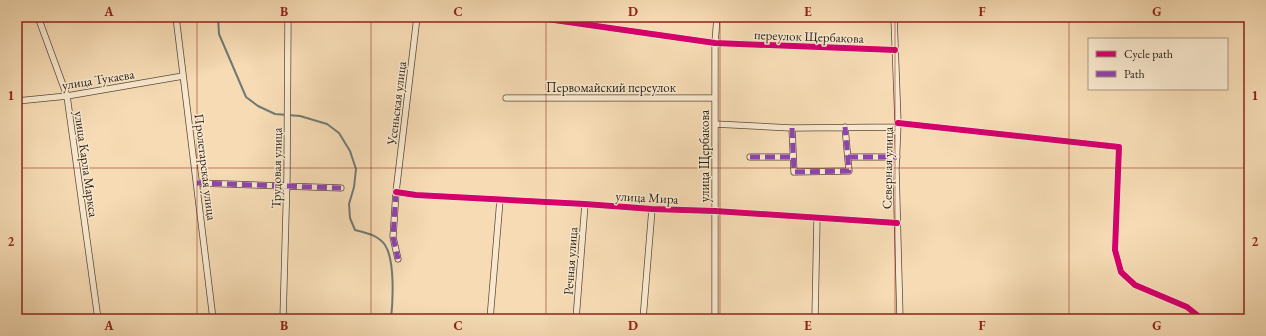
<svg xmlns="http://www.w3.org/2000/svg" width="1266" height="336" viewBox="0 0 1266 336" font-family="'EB Garamond',serif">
  <rect width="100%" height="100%" fill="#f6dbb4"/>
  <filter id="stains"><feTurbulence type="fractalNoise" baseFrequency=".005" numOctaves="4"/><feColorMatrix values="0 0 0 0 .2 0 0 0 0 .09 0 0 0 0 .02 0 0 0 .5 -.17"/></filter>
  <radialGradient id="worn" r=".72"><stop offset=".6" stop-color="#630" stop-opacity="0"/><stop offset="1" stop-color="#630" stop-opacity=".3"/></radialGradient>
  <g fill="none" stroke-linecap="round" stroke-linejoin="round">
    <path stroke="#6e7a75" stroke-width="2" d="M 218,17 L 219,34 L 246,97 L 258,106 L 275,114 L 300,116 L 327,124 L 339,133 L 350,151 L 356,169 L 354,187 L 349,204 L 350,218 L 355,230 C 366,233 378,235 385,245 C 395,260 393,301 391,319"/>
    <defs>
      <path id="minor" d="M 38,17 L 67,96 L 98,319
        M 176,17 L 213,319
        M 533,17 L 715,43 L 895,50
        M 894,17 L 898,123 L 896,169 L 900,319
        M 506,98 L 715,98
        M 17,101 L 67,96 L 183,76
        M 898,123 L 1119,147 L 1115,250 L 1121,272 L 1135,285 L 1187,307 L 1202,319
        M 715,124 L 792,128 L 898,127
        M 792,128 L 794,172 L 849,171 L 845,127
        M 750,157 L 793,157
        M 848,157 L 897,157
        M 197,183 L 341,188
        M 396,192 L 416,195 L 585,204 L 652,209 L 715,211 L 897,223
        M 398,259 L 393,237 L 396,192 L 417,17
        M 283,319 L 287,177 L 288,17
        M 490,319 L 500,200
        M 576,319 L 585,204
        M 643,319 L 652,209
        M 715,319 L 715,43 L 717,17
        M 815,319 L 817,218"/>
    </defs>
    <use href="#minor" stroke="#594c3c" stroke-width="7"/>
    <use href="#minor" stroke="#f9e8ce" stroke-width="5.5"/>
    <path stroke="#8e44ad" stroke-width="5" stroke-dasharray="10 5" stroke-linecap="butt" d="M 792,128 L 794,172 L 849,171 L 845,127
      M 750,157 L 793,157
      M 848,157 L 897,157
      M 197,183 L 341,188
      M 396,192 L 393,237 L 398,259"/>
    <defs>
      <path id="cycleway" d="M 533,17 L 715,43 L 895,50
        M 898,123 L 1119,147 L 1115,250 L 1121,272 L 1135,285 L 1187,307 L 1202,319
        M 396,192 L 416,195 L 585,204 L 652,209 L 715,211 L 897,223"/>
    </defs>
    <use href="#cycleway" stroke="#f9e8ce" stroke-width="8"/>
    <use href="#cycleway" stroke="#d6006c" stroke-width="6"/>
  </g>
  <path fill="none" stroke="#8f2418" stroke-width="1" stroke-opacity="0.55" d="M 197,17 L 197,319M 371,17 L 371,319M 546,17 L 546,319M 720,17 L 720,319M 895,17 L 895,319M 1069,17 L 1069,319M 17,168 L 1249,168"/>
  <g text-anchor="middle" stroke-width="3" stroke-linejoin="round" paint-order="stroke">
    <g font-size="13" fill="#251c14" stroke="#f9e8ce">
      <text transform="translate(809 36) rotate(2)" y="5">переулок Щербакова</text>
      <text transform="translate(98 79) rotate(-9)" y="5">улица Тукаева</text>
      <text x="611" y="92">Первомайский переулок</text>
      <text transform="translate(396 103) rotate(-83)" y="5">Усеньская улица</text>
      <text transform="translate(704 156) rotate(-90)" y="5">улица Щербакова</text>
      <text transform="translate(87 164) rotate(82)" y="5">улица Карла Маркса</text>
      <text transform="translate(206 167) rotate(83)" y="5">Пролетарская улица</text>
      <text transform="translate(276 168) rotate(-89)" y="5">Трудовая улица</text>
      <text transform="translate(887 168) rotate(-89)" y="5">Северная улица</text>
      <text transform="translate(647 197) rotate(3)" y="5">улица Мира</text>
      <text transform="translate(570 261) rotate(-86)" y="5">Речная улица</text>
    </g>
  </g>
  <rect width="1266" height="336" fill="none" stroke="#f6dbb4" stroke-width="44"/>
  <rect x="1088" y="38" width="140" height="52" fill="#f9e8ce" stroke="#a49684"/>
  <rect x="1096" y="51" width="20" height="6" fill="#d6006c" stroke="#a49684"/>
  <text x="1124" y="58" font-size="12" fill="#251c14">Cycle path</text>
  <rect x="1096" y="71" width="20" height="6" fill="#8e44ad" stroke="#a49684"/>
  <text x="1124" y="78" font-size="12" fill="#251c14">Path</text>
  <rect x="22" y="22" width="1222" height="292" fill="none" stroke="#8f2418" stroke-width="1.5"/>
  <g font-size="13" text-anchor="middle" font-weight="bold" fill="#8f2418">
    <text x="109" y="16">A</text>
    <text x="284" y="16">B</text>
    <text x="458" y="16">C</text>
    <text x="633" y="16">D</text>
    <text x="808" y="16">E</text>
    <text x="982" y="16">F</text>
    <text x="1157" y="16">G</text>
    <text x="11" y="100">1</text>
    <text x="1255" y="100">1</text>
    <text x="11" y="246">2</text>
    <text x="1255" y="246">2</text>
    <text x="109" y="330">A</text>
    <text x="284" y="330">B</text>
    <text x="458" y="330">C</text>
    <text x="633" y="330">D</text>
    <text x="808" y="330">E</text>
    <text x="982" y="330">F</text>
    <text x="1157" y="330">G</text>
  </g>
  <rect width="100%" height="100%" filter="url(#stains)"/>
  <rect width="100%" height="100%" fill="url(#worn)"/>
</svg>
